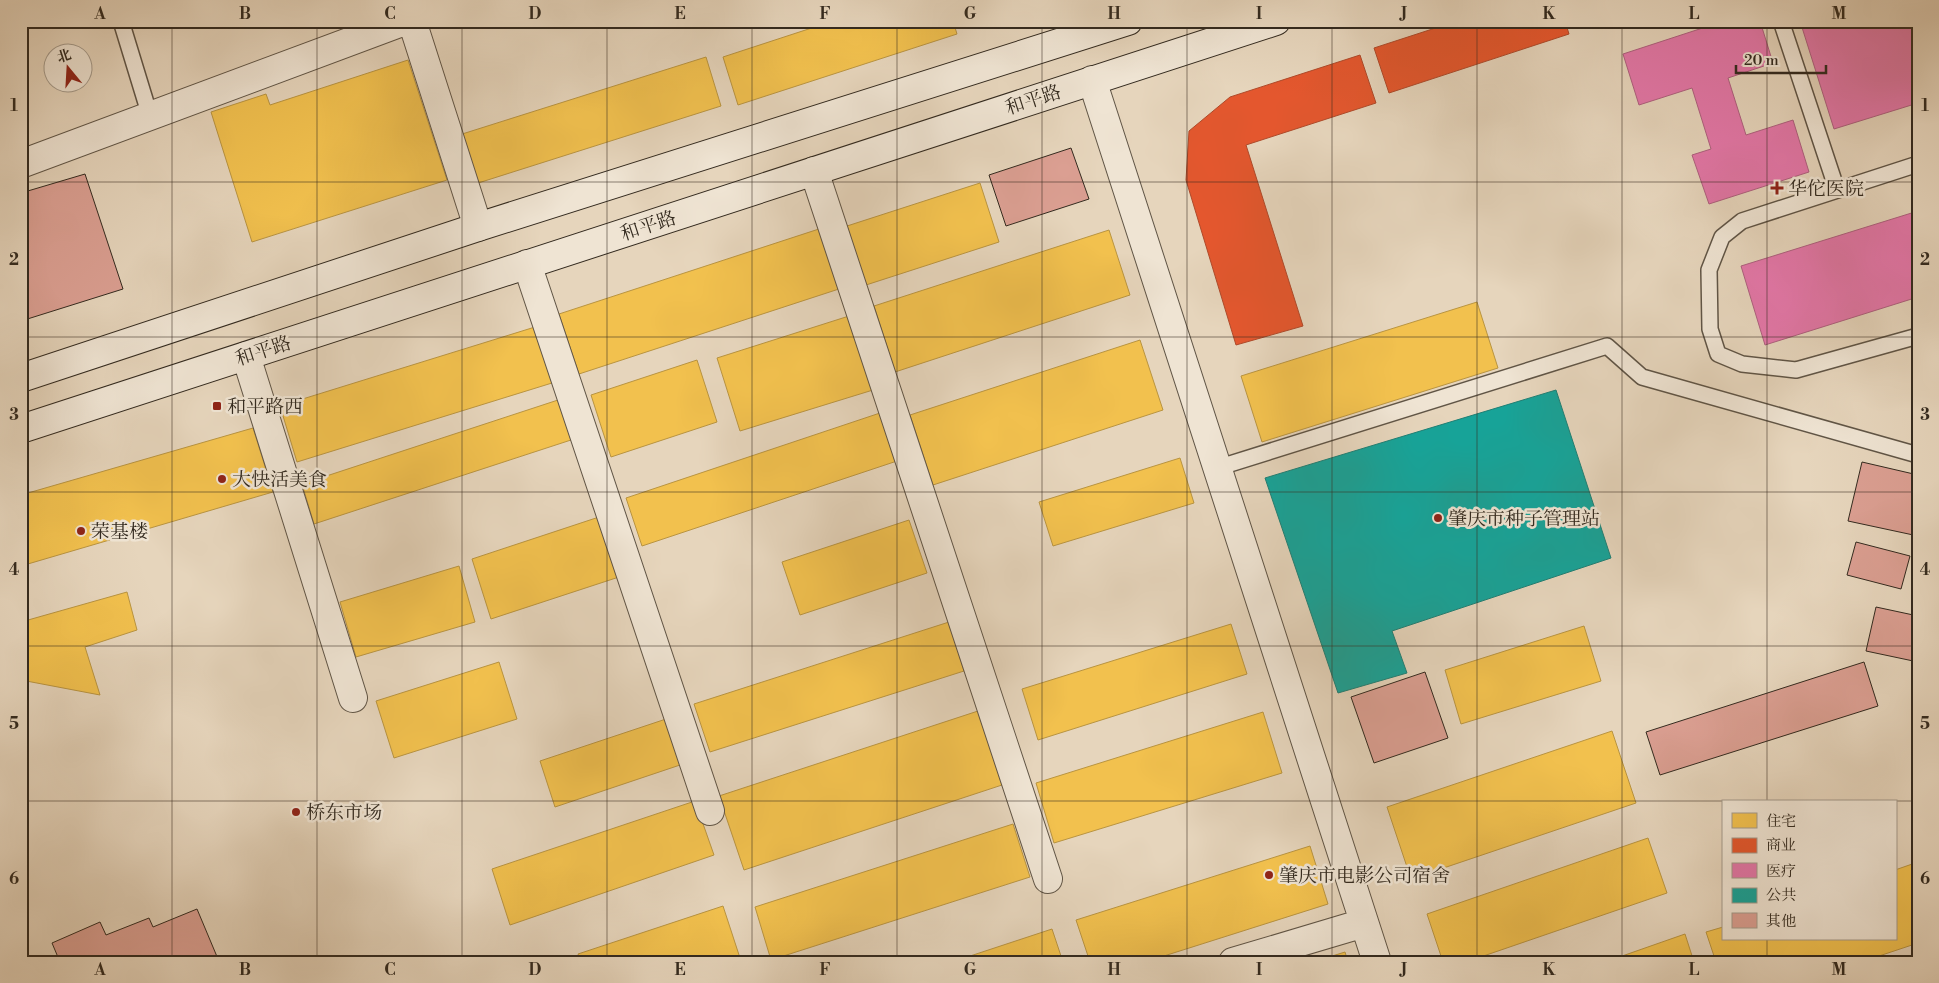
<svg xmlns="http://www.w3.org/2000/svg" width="1939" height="983" viewBox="0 0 1939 983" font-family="'Libre Bodoni','Noto Serif SC',serif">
  <rect width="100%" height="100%" fill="#e6d5bc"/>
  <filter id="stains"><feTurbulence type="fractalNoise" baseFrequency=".004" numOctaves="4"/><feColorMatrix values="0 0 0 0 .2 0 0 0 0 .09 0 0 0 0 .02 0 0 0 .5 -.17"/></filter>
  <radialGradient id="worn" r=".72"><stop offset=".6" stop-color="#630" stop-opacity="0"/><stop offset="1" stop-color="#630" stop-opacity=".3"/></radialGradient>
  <path fill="#f2c14e" stroke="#b99440" d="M 833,21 L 953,21 L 957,34 L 738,105 L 723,57 Z
    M 706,57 L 721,106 L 475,184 L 459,135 Z
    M 408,60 L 447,180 L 252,242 L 211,112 L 266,94 L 270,105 Z
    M 980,183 L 999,242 L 866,285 L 847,226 Z
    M 825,227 L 845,287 L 579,374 L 559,314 Z
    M 1109,230 L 1130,295 L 895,372 L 874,306 Z
    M 1477,302 L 1498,368 L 1262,442 L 1241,376 Z
    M 849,316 L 873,390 L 740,431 L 717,358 Z
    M 535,327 L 552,383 L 297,462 L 280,406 Z
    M 1140,340 L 1163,410 L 933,485 L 910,415 Z
    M 697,360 L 717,422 L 611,457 L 591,395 Z
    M 558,400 L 571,440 L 314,524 L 302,484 Z
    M 880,413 L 897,461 L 642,546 L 626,498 Z
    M 253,428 L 273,492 L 21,566 L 21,495 Z
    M 1180,458 L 1194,503 L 1053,546 L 1039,502 Z
    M 602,516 L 622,576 L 491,619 L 472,559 Z
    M 909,520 L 927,573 L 800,615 L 782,562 Z
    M 459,566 L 475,622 L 356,657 L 340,602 Z
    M 127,592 L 137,630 L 85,647 L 100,695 L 21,680 L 21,622 Z
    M 949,622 L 964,671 L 710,752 L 694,704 Z
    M 1231,624 L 1247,674 L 1038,740 L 1022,689 Z
    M 1584,626 L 1601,681 L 1461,724 L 1445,670 Z
    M 499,662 L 517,719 L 394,758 L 376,701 Z
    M 978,711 L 1002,785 L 744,870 L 719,796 Z
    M 1263,712 L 1282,773 L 1054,843 L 1036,783 Z
    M 672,717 L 686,763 L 555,807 L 540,761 Z
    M 1612,731 L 1636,803 L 1411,879 L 1387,807 Z
    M 695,801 L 714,855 L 510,925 L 492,869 Z
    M 1013,824 L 1030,877 L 771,960 L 755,907 Z
    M 1648,838 L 1667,893 L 1466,962 L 1443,962 L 1427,914 Z
    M 1310,846 L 1328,904 L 1145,962 L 1090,962 L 1076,920 Z
    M 1918,862 L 1918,943 L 1861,962 L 1716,962 L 1706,932 L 1723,927 L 1723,939 L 1895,939 L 1895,870 Z
    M 723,906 L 740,958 L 730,962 L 581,962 L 578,954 Z
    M 1052,929 L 1063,962 L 952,962 Z
    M 1685,934 L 1694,962 L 1605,962 Z
    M 1345,952 L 1348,962 L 1313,962 Z"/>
  <path fill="#e4572e" stroke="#af4a2a" d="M 1457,21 L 1565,21 L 1569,34 L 1389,93 L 1374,48 Z
    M 1360,55 L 1376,103 L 1246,145 L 1303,326 L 1236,345 L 1186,180 L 1189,131 L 1230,97 Z"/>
  <path fill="#e377a8" stroke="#ae607f" d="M 1724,21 L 1760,21 L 1773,63 L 1728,78 L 1746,135 L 1793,120 L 1809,172 L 1709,204 L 1692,155 L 1711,149 L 1692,88 L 1639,105 L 1623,54 Z
    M 1800,21 L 1918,21 L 1918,103 L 1834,129 Z
    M 1918,211 L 1918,297 L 1765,345 L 1741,266 Z"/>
  <path fill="#17a398" stroke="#1f7f74" d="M 1556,390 L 1611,558 L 1392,631 L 1407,673 L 1338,693 L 1265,478 Z"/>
  <path fill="#db9f92" stroke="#332a1f" d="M 1071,148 L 1089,199 L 1006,226 L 989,175 Z
    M 85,174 L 123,289 L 21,321 L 21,193 Z
    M 1862,462 L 1918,475 L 1918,536 L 1848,521 Z
    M 1856,542 L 1910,556 L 1901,589 L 1847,575 Z
    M 1876,607 L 1918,616 L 1918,662 L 1866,651 Z
    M 1864,662 L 1878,706 L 1660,775 L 1646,732 Z
    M 1425,672 L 1448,738 L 1374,763 L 1351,697 Z
    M 197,909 L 218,959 L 211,962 L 60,962 L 52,943 L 100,922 L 106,935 L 149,918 L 153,927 Z"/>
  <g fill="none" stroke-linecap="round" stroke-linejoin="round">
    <defs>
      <path id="service" d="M 121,21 L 150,116
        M 1781,21 L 1837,190
        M 1918,164 L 1742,221 L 1722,237 L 1709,270 L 1710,329 L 1718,354 L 1742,364 L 1796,370 L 1918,336
        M 1217,468 L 1607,346 L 1642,377 L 1918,455"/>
      <path id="minor" d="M 412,21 L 478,227
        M 1092,80 L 1377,962
        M 21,164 L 405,21
        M 814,171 L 1048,879
        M 527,264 L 710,811
        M 246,356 L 353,698
        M 1233,962 L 1364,923"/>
      <path id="secondary" d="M 21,378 L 478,227 L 1128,21
        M 21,429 L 1276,21"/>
    </defs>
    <use href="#service" stroke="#605546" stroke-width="18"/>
    <use href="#minor" stroke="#605546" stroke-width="30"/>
    <use href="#secondary" stroke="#332a1f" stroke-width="30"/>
    <use href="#service" stroke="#efe4d3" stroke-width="15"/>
    <use href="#minor" stroke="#efe4d3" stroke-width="28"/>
    <use href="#secondary" stroke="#efe4d3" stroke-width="28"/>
  </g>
  <path fill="none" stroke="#332a1f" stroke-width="1" stroke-opacity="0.55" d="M 172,21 L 172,962M 317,21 L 317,962M 462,21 L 462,962M 607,21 L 607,962M 752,21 L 752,962M 897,21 L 897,962M 1042,21 L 1042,962M 1187,21 L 1187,962M 1332,21 L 1332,962M 1477,21 L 1477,962M 1622,21 L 1622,962M 1767,21 L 1767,802M 21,182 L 1918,182M 21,337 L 1918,337M 21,492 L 1918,492M 21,646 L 1918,646M 21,801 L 1918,801M 1767,939 L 1767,962"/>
  <g fill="#8f2418" stroke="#efe4d3" stroke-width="2">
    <path d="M1774.5 180.5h5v5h5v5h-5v5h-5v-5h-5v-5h5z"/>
    <rect x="212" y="401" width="10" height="10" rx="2.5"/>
    <circle cx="222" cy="479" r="5"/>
    <circle cx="1438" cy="518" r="5"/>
    <circle cx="81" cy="531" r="5"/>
    <circle cx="296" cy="812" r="5"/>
    <circle cx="1269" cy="875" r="5"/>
  </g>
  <g text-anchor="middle" stroke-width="5" stroke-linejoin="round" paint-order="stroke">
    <g font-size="19" fill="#332a1f" stroke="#efe4d3">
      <text transform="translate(1033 99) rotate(-18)" y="7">和平路</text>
      <text transform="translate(648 225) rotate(-18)" y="7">和平路</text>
      <text transform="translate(263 350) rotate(-18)" y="7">和平路</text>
    </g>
    <g font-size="19" fill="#332a1f" stroke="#efe4d3" text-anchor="start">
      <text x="1788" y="195">华佗医院</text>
      <text x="227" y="413">和平路西</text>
      <text x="232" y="486">大快活美食</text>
      <text x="1448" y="525">肇庆市种子管理站</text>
      <text x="91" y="538">荣基楼</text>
      <text x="306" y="819">桥东市场</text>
      <text x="1279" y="882">肇庆市电影公司宿舍</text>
    </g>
  </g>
  <rect width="1939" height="983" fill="none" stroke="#e6d5bc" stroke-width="55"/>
  <rect x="1722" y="800" width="175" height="140" fill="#efe4d3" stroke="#a49a8b"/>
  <rect x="1732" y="813" width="25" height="15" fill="#f2c14e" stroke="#a49a8b"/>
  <text x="1766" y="826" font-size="15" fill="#332a1f">住宅</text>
  <rect x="1732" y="838" width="25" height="15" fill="#e4572e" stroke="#a49a8b"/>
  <text x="1766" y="850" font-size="15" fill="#332a1f">商业</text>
  <rect x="1732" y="863" width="25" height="15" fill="#e377a8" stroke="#a49a8b"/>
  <text x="1766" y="876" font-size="15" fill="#332a1f">医疗</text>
  <rect x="1732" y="888" width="25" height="15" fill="#17a398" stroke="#a49a8b"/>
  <text x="1766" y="900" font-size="15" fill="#332a1f">公共</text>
  <rect x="1732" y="913" width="25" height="15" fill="#db9f92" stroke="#a49a8b"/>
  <text x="1766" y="926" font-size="15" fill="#332a1f">其他</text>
  <g transform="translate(68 68) rotate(342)"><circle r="24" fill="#efe4d3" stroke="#a49a8b"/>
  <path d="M0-4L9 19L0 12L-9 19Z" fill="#8f2418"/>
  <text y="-8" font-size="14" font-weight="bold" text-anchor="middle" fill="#332a1f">北</text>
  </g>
  <path d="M1736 65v8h90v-8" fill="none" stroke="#332a1f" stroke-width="2.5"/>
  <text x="1744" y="65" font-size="15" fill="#332a1f" stroke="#efe4d3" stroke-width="4" paint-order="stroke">20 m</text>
  <rect x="28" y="28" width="1884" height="928" fill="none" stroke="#332a1f" stroke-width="2"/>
  <g font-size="16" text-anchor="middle" font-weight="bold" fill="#332a1f">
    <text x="100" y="19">A</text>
    <text x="245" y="19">B</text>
    <text x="390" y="19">C</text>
    <text x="535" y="19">D</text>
    <text x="680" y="19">E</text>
    <text x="825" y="19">F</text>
    <text x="970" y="19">G</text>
    <text x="1114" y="19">H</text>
    <text x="1259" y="19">I</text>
    <text x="1404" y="19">J</text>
    <text x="1549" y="19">K</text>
    <text x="1694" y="19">L</text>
    <text x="1839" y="19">M</text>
    <text x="14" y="111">1</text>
    <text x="1925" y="111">1</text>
    <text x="14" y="265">2</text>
    <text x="1925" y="265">2</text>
    <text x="14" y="420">3</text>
    <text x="1925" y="420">3</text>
    <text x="14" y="575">4</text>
    <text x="1925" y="575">4</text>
    <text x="14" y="729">5</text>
    <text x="1925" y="729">5</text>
    <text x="14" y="884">6</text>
    <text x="1925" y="884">6</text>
    <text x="100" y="975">A</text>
    <text x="245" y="975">B</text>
    <text x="390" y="975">C</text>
    <text x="535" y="975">D</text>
    <text x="680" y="975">E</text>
    <text x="825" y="975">F</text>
    <text x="970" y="975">G</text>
    <text x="1114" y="975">H</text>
    <text x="1259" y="975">I</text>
    <text x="1404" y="975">J</text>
    <text x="1549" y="975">K</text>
    <text x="1694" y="975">L</text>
    <text x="1839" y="975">M</text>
  </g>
  <rect width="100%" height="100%" filter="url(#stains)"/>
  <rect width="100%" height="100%" fill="url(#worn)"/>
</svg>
